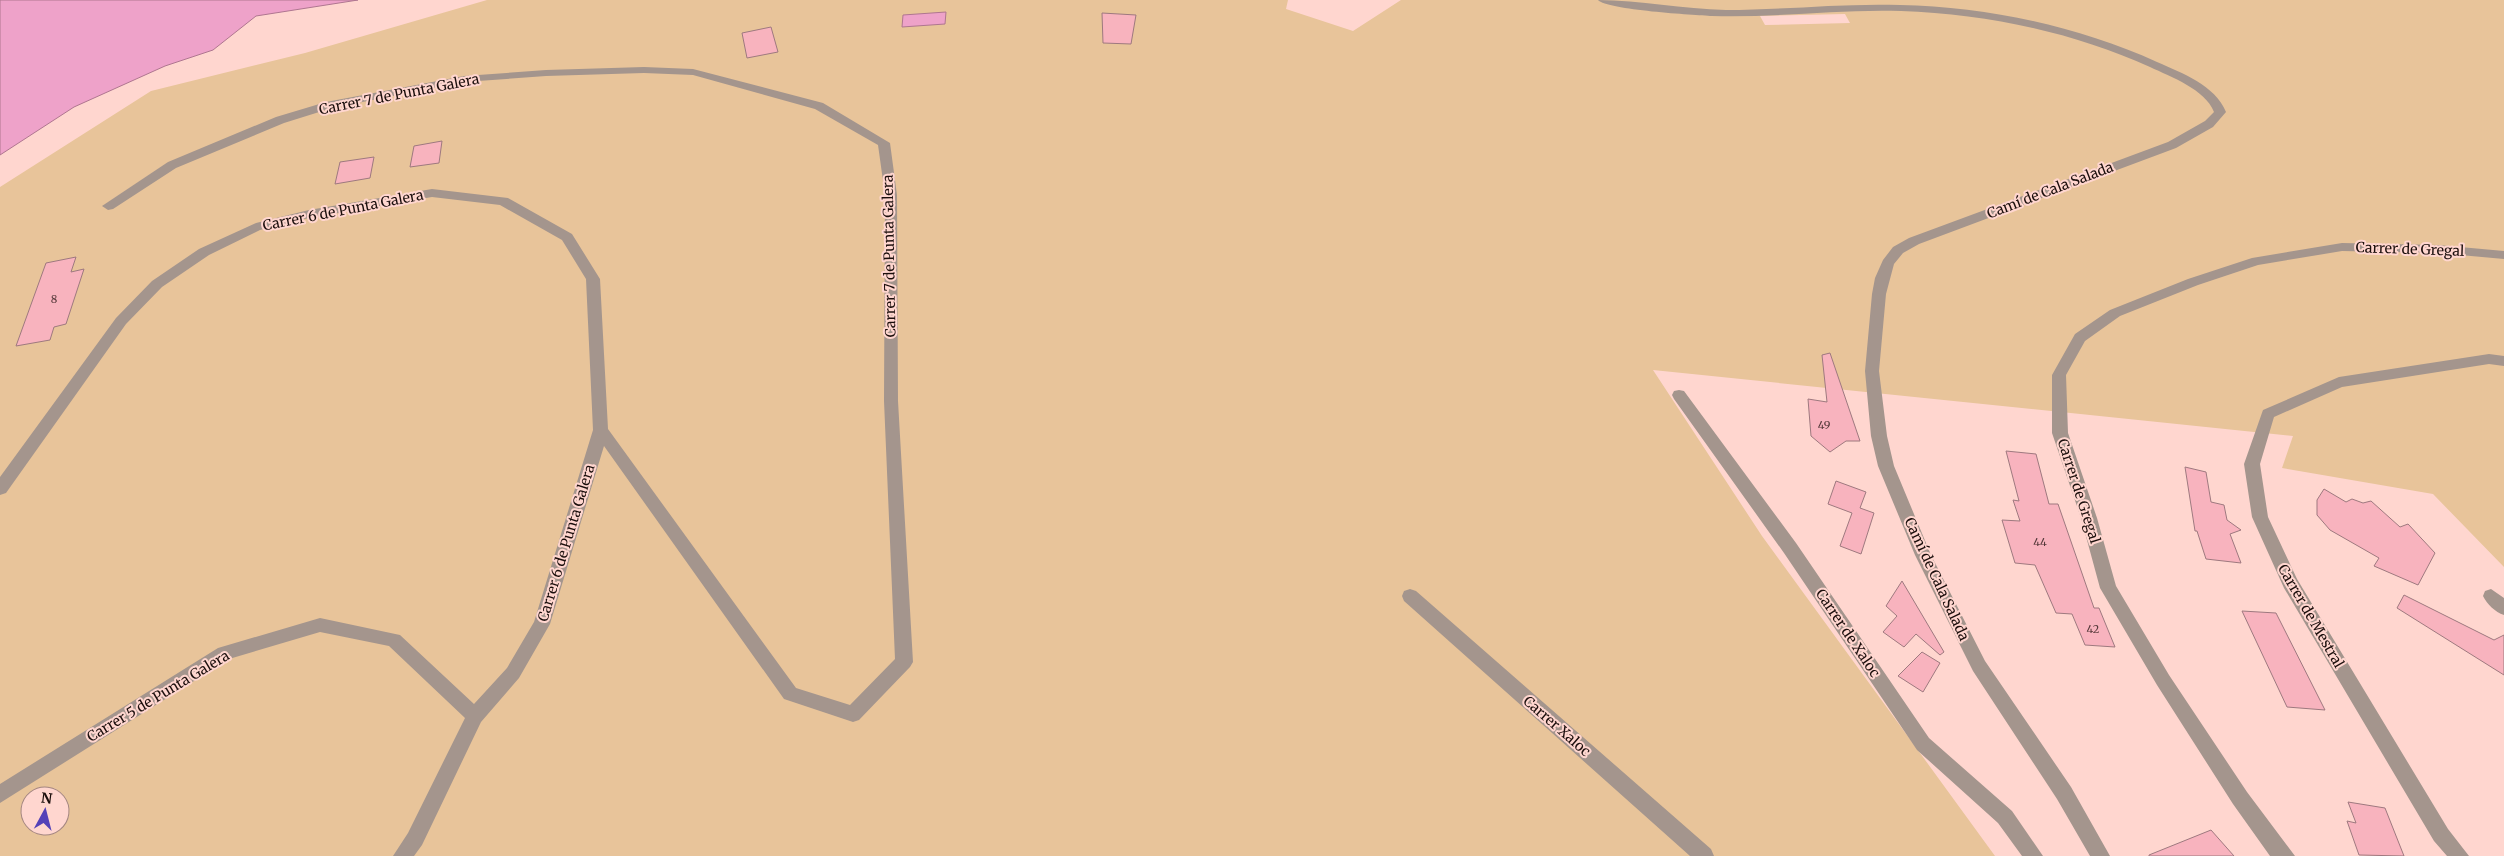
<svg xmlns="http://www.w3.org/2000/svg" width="2504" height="856" viewBox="0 0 2504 856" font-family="Merriweather,serif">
  <rect width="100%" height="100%" fill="#ffd6cf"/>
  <path fill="#e8c49a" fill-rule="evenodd" d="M 487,0 L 1288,0 L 1286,9 L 1353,31 L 1401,0 L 2504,0 L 2504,567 L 2433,494 L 2282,468 L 2293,436 L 1653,370 L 1762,536 L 1995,856 L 0,856 L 0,187 L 151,91 L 305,53 ZM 1845,14 L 1850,23 L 1765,25 L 1760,16 ZM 30,796 L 60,796 L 60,826 L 30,826 Z"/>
  <path fill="#eea2c9" stroke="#af7690" d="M 0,0 L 358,0 L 256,16 L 213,50 L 165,66 L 74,107 L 0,155 Z
    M 946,12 L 945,24 L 902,27 L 903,15 Z"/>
  <path fill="#f8b3be" stroke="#9e797f" d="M 1102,13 L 1136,15 L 1131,44 L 1103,43 Z
    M 771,27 L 778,52 L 747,58 L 742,33 Z
    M 442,141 L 439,163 L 410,167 L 414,146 Z
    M 374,157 L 370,178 L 335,184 L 340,162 Z
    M 76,257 L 71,272 L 84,269 L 66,324 L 54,327 L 50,340 L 16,346 L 46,263 Z
    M 1830,353 L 1860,441 L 1846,441 L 1830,452 L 1811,436 L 1808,399 L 1827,402 L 1822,355 Z
    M 2006,451 L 2036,454 L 2049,504 L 2058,504 L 2094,608 L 2099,608 L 2115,647 L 2085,645 L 2072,614 L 2056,613 L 2035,565 L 2015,563 L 2002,520 L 2020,521 L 2013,500 L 2019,501 Z
    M 2185,467 L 2206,472 L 2211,502 L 2224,505 L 2227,520 L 2241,530 L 2230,534 L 2241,563 L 2206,559 L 2197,531 L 2195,531 Z
    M 1836,481 L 1866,492 L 1860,508 L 1874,513 L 1861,554 L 1840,546 L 1852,513 L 1828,504 Z
    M 2324,489 L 2346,502 L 2352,499 L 2363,503 L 2371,501 L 2400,527 L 2408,524 L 2435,553 L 2418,585 L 2374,566 L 2379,558 L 2330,530 L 2317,515 L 2317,500 Z
    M 1902,581 L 1944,652 L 1940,655 L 1916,634 L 1904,647 L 1883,632 L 1897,616 L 1886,606 Z
    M 2404,595 L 2494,640 L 2504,635 L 2504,675 L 2397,608 Z
    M 2242,611 L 2276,613 L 2325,710 L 2287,707 Z
    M 1922,652 L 1940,663 L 1923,692 L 1898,676 Z
    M 2348,802 L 2385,808 L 2404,856 L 2359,855 L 2347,821 L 2356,823 Z
    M 2211,830 L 2234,856 L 2149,856 L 2149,855 Z"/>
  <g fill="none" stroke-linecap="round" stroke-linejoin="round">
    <path fill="#a4958d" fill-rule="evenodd" d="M 1598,0 C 1640,0 1683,9 1726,10 C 1784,10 1842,3 1900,5 C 1988,7 2077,26 2157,62 C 2182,73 2215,85 2226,112 L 2213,127 L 2176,148 L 1919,244 L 1903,253 L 1894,264 L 1886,294 L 1879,371 L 1887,436 L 1894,466 L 1931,555 L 1985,661 L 2071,787 L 2110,856 L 2090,856 L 2057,799 L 1973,671 L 1915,555 L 1878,466 L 1871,436 L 1865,371 L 1872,294 L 1875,278 L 1883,260 L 1893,247 L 1909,238 L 2168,142 L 2205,121 L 2214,112 C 2205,89 2171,77 2150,67 C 2072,32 1987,14 1901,11 C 1838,9 1775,18 1712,16 C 1695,15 1607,10 1598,0 Z
      M 644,67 L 693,69 L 823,103 L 890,143 L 897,195 L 898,401 L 913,662 L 910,667 L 859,720 L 853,722 L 784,699 L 604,446 L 550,624 L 519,678 L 481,722 L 422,845 L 414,856 L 393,856 L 408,833 L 465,718 L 389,646 L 320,632 L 229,659 L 0,803 L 0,784 L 218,648 L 320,618 L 400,635 L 474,704 L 507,668 L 534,622 L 593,430 L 586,279 L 562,240 L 500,205 L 432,197 L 309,218 L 260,230 L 209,255 L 162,287 L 126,324 L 6,493 L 0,495 L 0,477 L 116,318 L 152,281 L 199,249 L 256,223 L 309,210 L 432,189 L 508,198 L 572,234 L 600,279 L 608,429 L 796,688 L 850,705 L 895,659 L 884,401 L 885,195 L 878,145 L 815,109 L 693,75 L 644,73 L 546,76 L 464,82 L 332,108 L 284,123 L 176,168 L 113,209 L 108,210 L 102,206 L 168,162 L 276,117 L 326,102 L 464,76 L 546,70 Z
      M 2342,243 L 2438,245 L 2504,251 L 2504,259 L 2438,253 L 2342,251 L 2258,265 L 2198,285 L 2120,316 L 2085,341 L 2066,375 L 2068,433 L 2097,518 L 2116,586 L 2169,675 L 2247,792 L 2295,856 L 2270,856 L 2233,804 L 2157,685 L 2100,588 L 2081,518 L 2052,433 L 2052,375 L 2075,334 L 2110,310 L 2188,279 L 2252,258 Z
      M 2489,354 L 2504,356 L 2504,366 L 2489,364 L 2342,387 L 2274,417 L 2260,464 L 2268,517 L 2297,579 L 2448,829 L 2469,856 L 2447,856 L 2434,841 L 2284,588 L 2252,517 L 2244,464 L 2263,410 L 2339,377 Z
      M 1679,390 L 1684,391 L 1796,543 L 1929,738 L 2012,811 L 2043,856 L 2022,856 L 1998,823 L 1917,750 L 1784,553 L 1674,399 L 1672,395 L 1674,391 Z
      M 1410,589 L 1416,591 L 1711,849 L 1714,856 L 1690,856 L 1404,601 L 1402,596 L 1404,591 Z
      M 2491,589 L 2504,598 L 2504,615 C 2495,612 2487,604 2483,596 L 2485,591 Z"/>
  </g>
  <g text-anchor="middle" stroke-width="4" stroke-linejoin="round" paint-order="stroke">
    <g font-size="11" fill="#523738">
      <text x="54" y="303">8</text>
      <text x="1824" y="429">49</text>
      <text x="2040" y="546">44</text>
      <text x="2093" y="633">42</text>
    </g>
    <g font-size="14" fill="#1b0e0c" stroke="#ffd6cf">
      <text transform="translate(399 94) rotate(-11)" y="5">Carrer 7 de Punta Galera</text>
      <text transform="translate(2050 190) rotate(-21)" y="5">Camí de Cala Salada</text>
      <text transform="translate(343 210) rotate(-11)" y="5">Carrer 6 de Punta Galera</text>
      <text transform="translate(2410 249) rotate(2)" y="5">Carrer de Gregal</text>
      <text transform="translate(889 256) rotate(-91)" y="5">Carrer 7 de Punta Galera</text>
      <text transform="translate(2079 491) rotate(72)" y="5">Carrer de Gregal</text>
      <text transform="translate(566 543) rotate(-73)" y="5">Carrer 6 de Punta Galera</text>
      <text transform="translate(1937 579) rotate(65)" y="5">Camí de Cala Salada</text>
      <text transform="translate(2311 616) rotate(60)" y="5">Carrer de Mestral</text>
      <text transform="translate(1848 633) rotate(56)" y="5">Carrer de Xaloc</text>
      <text transform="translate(158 696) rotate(-31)" y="5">Carrer 5 de Punta Galera</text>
      <text transform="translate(1557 726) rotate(41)" y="5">Carrer Xaloc</text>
    </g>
  </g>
  <g transform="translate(45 811) rotate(7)"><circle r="24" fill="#ffd6cf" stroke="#a48681"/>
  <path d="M0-4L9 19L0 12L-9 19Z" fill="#5441b8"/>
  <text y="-8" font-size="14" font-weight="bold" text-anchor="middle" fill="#1b0e0c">N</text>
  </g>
</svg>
